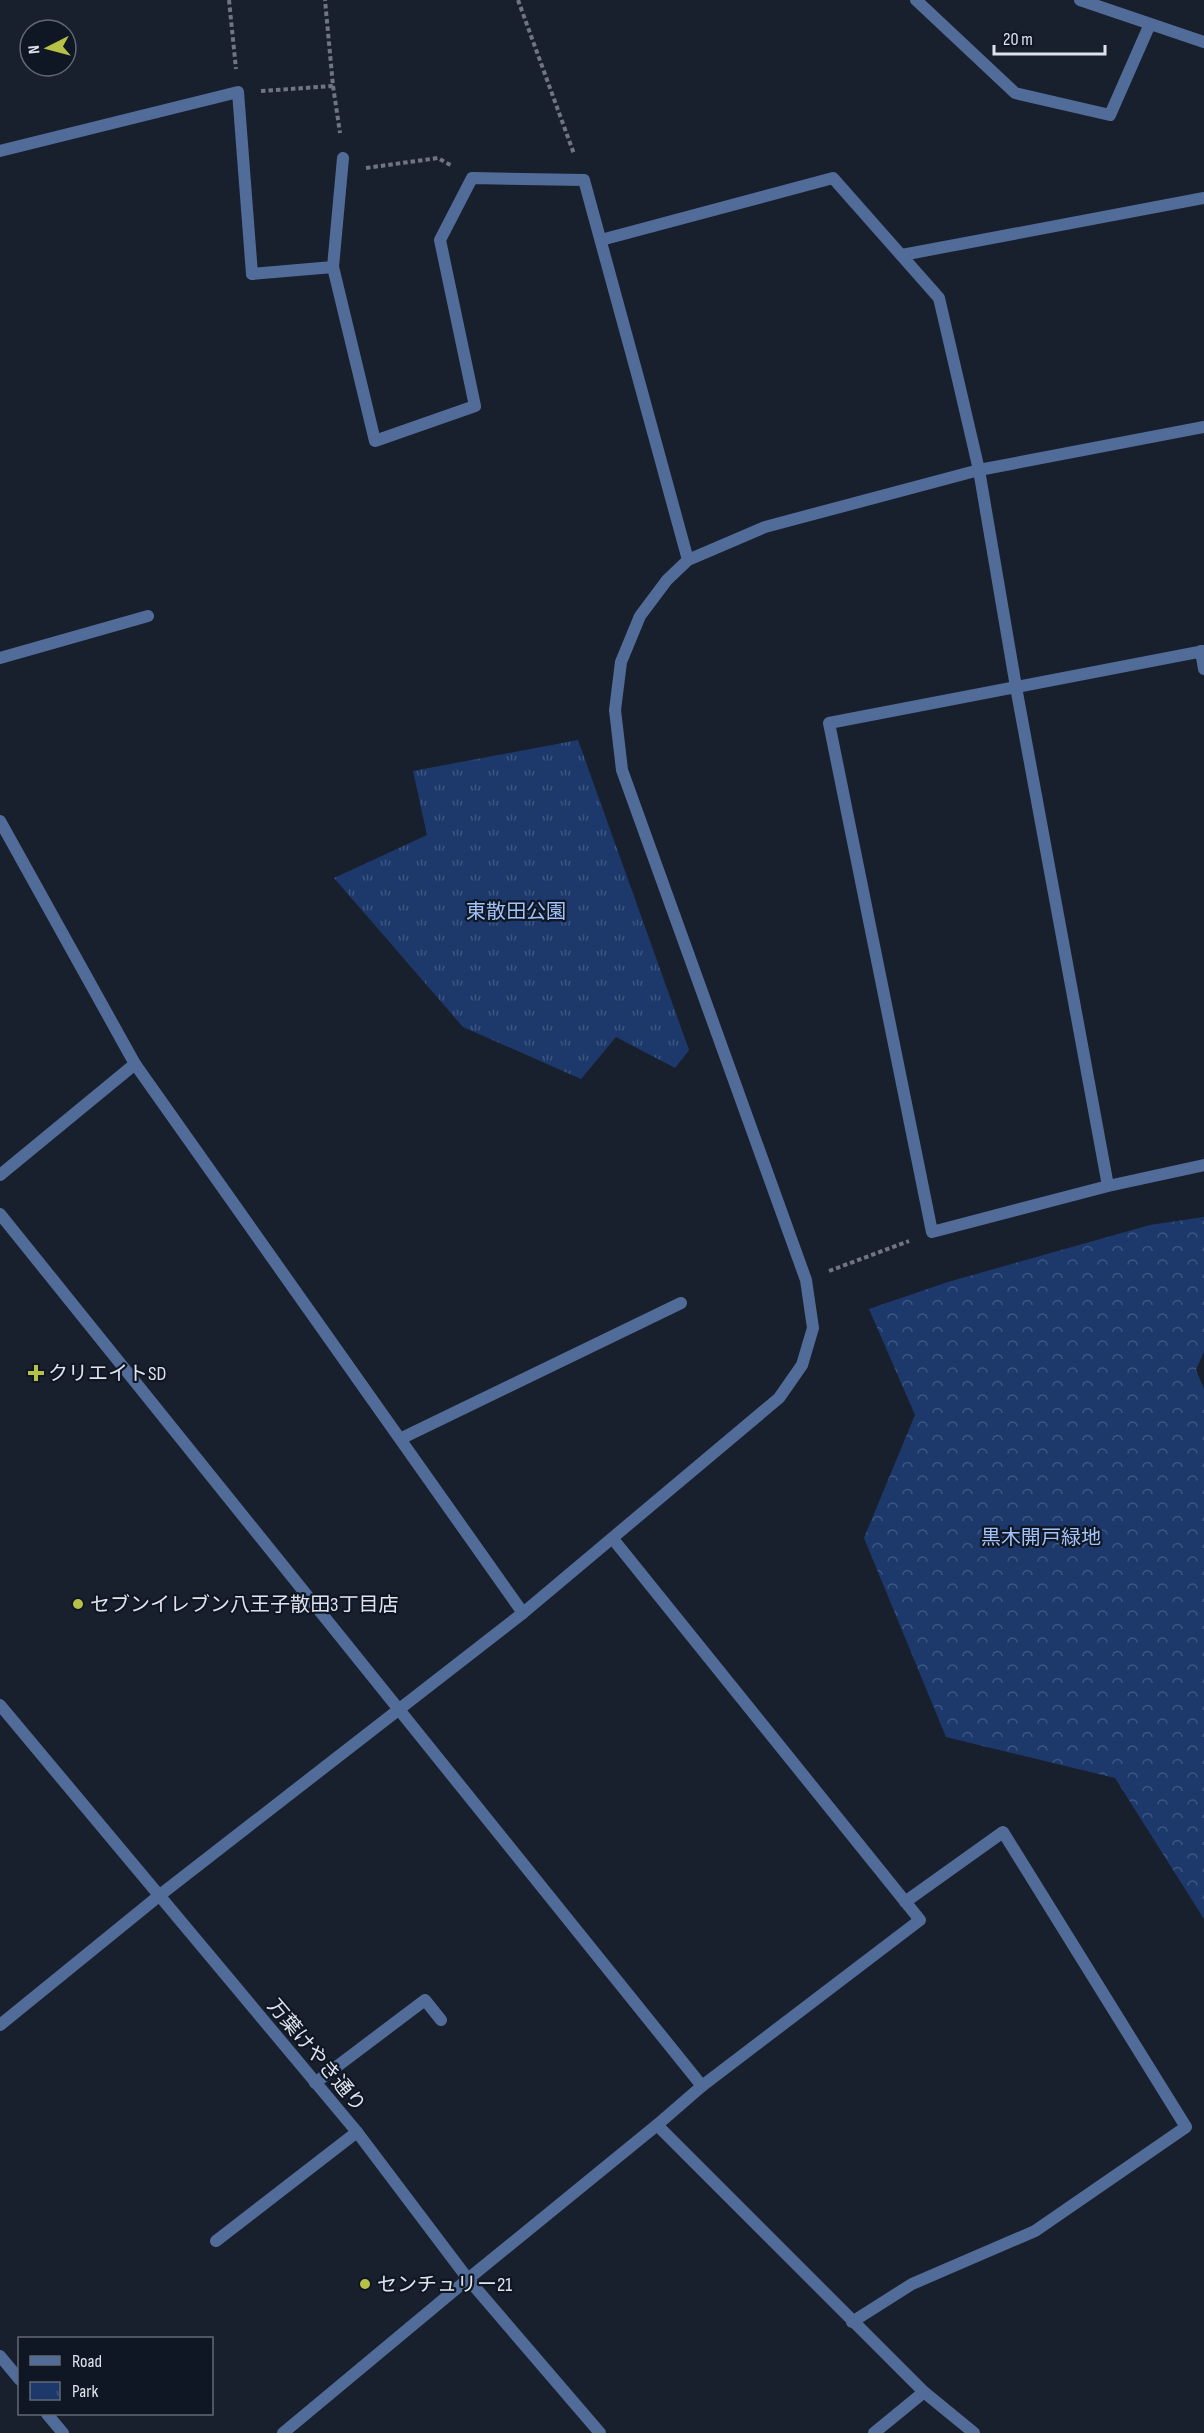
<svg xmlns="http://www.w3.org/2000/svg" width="1204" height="2433" viewBox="0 0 1204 2433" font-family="'Sofia Sans Condensed','Noto Sans JP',sans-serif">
  <defs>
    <pattern id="forest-crowns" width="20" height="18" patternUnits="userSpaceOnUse" patternTransform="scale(1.5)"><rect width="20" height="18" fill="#1d396c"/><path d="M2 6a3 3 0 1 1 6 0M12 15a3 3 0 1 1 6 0" fill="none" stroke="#3d5681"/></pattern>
    <pattern id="park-tufts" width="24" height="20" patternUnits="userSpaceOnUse" patternTransform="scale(1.5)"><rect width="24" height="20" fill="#1d396c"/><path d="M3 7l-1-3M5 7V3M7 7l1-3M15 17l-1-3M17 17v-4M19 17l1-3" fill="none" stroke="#3d5681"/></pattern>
  </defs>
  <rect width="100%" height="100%" fill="#19202d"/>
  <path fill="url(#forest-crowns)" d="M 1204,1217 L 1204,1351 L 1196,1370 L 1204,1389 L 1204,1919 L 1115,1778 L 946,1737 L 864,1538 L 915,1415 L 869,1309 L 948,1282 L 1150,1225 Z"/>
  <path fill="url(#park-tufts)" d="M 578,740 L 689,1050 L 675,1068 L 616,1037 L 581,1079 L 463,1027 L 334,878 L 427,835 L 413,771 Z"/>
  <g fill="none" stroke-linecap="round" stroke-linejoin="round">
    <path stroke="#6f7581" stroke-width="4" stroke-dasharray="4.5 3" stroke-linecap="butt" d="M 229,0 L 236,69
      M 518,0 L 574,154
      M 333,86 L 340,133
      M 261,91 L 333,86 L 325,0
      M 366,168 L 438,158 L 452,166
      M 829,1271 L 909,1241"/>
    <path stroke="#526c99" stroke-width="12" d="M 0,151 L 238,92 L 252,274
      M 0,658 L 148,616
      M 135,1064 L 523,1613
      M 400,1439 L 681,1303
      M 613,1539 L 920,1920 L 702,2086
      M 315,2083 L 425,2000 L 441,2020
      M 657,2125 L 924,2392 L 974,2433
      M 216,2241 L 357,2132
      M 852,2322 L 912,2284 L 1035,2231 L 1186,2127 L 1003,1832 L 905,1902
      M 283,2433 L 468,2279
      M 874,2433 L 924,2392"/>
    <path stroke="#526c99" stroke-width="12" d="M 916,0 L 1015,93 L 1110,115 L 1150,24
      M 1080,0 L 1204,42
      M 601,240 L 833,178 L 939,298 L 979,470 L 1016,687 L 1108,1186 L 1204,1165
      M 902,255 L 1204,198
      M 333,267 L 343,158
      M 252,274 L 333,267 L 375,441 L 475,406 L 440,240 L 472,178 L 584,180 L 688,560
      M 1201,651 L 1204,669
      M 0,821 L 135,1064 L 0,1175
      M 1108,1186 L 932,1232 L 829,723 L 1204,651
      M 0,1214 L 702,2086 L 657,2125 L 468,2279
      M 0,2025 L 160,1895 L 523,1613 L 779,1398 L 802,1365 L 813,1328 L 806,1280 L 622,770 L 615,710 L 621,662 L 640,616 L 667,580 L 688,560 L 765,527 L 979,470 L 1204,427
      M 0,2356 L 20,2380
      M 47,2414 L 63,2433"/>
    <path stroke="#526c99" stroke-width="12" d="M 0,1705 L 357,2132 L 468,2279 L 600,2433"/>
  </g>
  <g fill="#b8c147" stroke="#101724" stroke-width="2">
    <path d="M33 1364h6v6h6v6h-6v6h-6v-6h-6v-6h6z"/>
    <circle cx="78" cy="1604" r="6"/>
    <circle cx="365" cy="2284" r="6"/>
  </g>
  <g text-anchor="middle" stroke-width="4.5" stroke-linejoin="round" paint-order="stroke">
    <g font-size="20" fill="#a2c2f9" stroke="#101724">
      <text x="516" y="918">東散田公園</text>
      <text x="1041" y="1544">黒木開戸緑地</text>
    </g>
    <g font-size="20" fill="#dee3ec" stroke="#101724" text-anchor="start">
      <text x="48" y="1380">クリエイトSD</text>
      <text x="90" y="1611">セブンイレブン八王子散田3丁目店</text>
      <text x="377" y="2291">センチュリー21</text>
    </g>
    <g font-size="20" fill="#dee3ec" stroke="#101724">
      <text transform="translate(317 2055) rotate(50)" y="7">万葉けやき通り</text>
    </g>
  </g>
  <rect x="18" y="2337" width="195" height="78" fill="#101724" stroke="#626974" stroke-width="1.5"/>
  <rect x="30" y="2356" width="30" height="9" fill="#526c99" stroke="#626974" stroke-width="1.5"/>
  <text x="72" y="2367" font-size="18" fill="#dee3ec">Road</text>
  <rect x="30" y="2382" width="30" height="18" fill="url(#park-tufts)" stroke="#626974" stroke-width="1.5"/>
  <text x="72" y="2397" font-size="18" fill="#dee3ec">Park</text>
  <g transform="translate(48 48) rotate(264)"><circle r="28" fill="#101724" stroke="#626974" stroke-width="1.5"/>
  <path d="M0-4.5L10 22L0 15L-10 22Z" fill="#b8c147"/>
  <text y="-9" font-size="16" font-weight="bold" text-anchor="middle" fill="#dee3ec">N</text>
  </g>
  <path d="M994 45v9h111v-9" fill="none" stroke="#dee3ec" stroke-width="3"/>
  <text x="1003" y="45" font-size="18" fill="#dee3ec" stroke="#101724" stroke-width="4.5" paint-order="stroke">20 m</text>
</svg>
